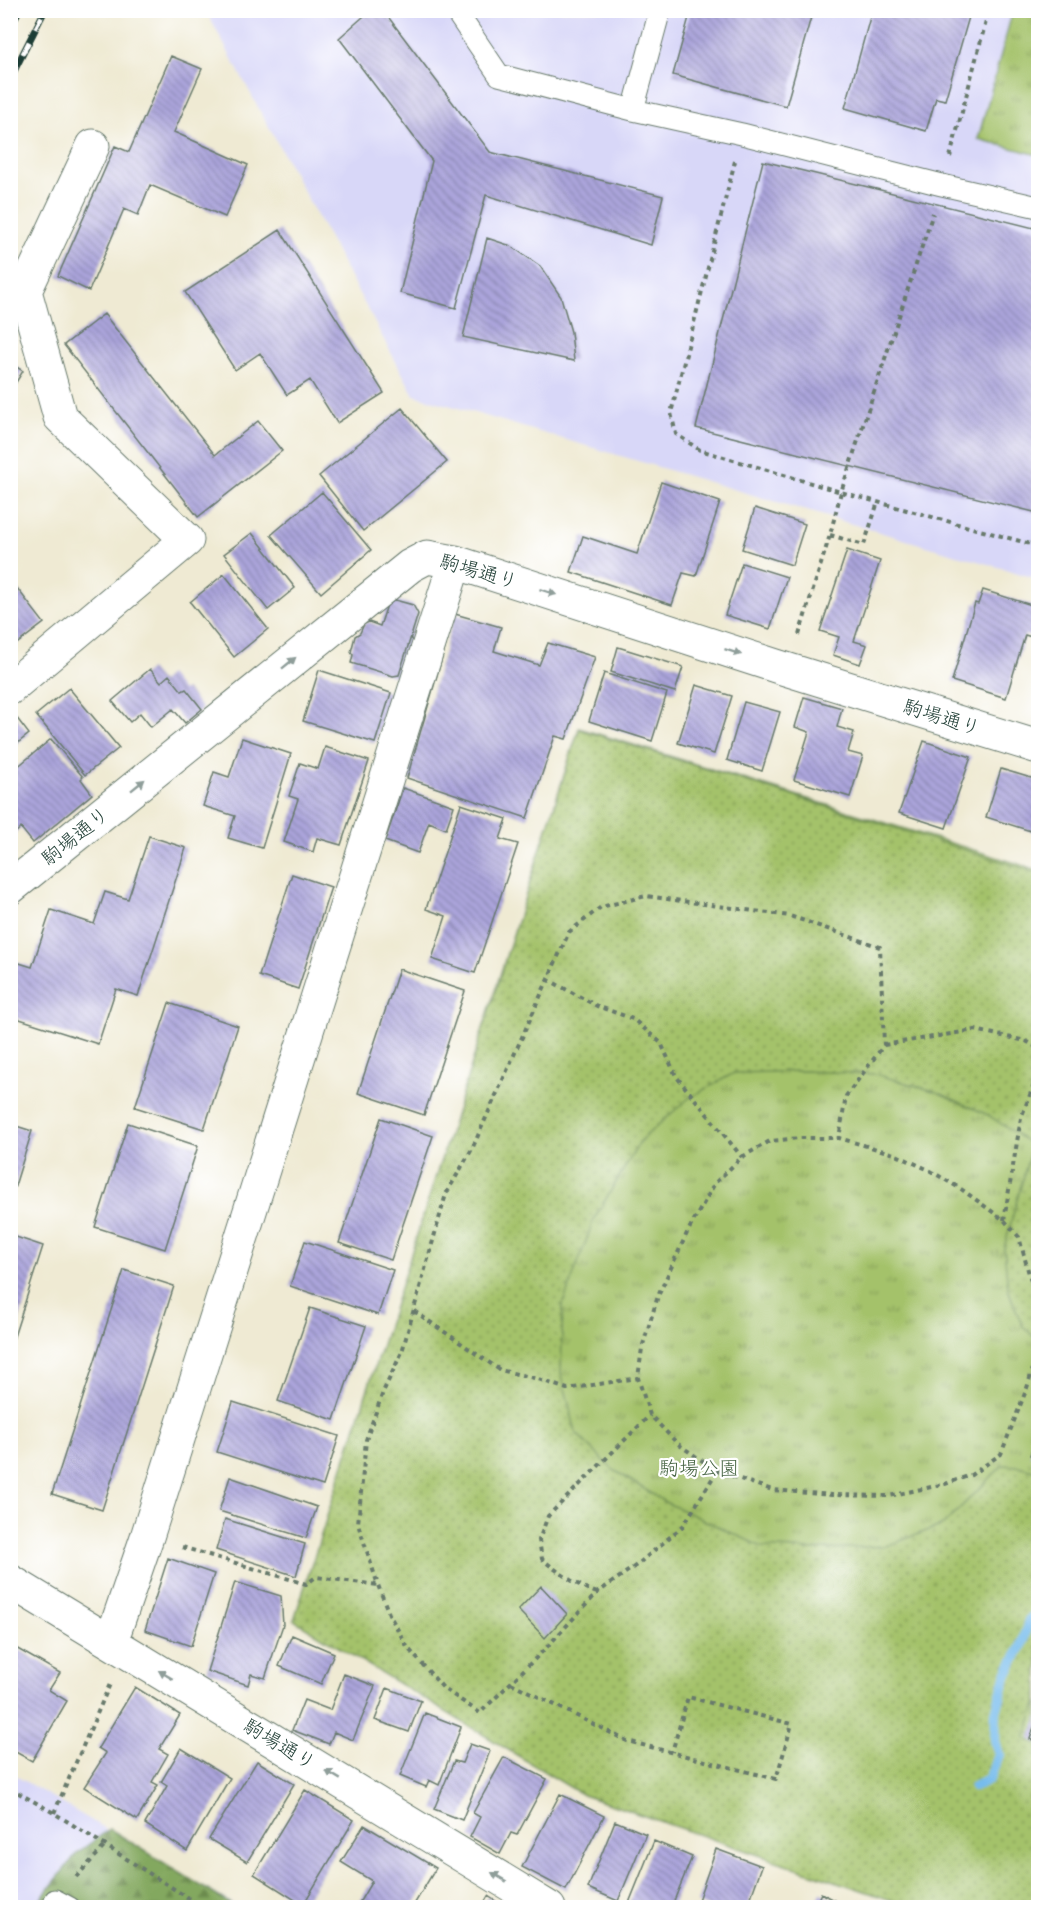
<svg xmlns="http://www.w3.org/2000/svg" width="1049" height="1918" viewBox="0 0 1049 1918" font-family="Mynerve,'Klee One',sans-serif">
  <defs>
    <pattern id="forest-firs" width="22" height="20" patternUnits="userSpaceOnUse" patternTransform="scale(1.5)"><rect width="22" height="20" fill="#83a85e"/><path d="M5 1l3.5 6h-7zM16 11l3.5 6h-7z" fill="#6b8a4e"/></pattern>
    <pattern id="park-tufts" width="24" height="20" patternUnits="userSpaceOnUse" patternTransform="scale(1.5)"><rect width="24" height="20" fill="#a4c26a"/><path d="M3 7l-1-3M5 7V3M7 7l1-3M15 17l-1-3M17 17v-4M19 17l1-3" fill="none" stroke="#859f58"/></pattern>
    <pattern id="garden-dots" width="8" height="8" patternUnits="userSpaceOnUse" patternTransform="scale(1.5)"><rect width="8" height="8" fill="#a4c26a"/><path d="M2 2h.1M6 6h.1" fill="none" stroke="#859f58" stroke-width="1.8" stroke-linecap="round"/></pattern>
    <pattern id="building-back-hatch" width="6" height="6" patternUnits="userSpaceOnUse" patternTransform="scale(1.5)"><rect width="6" height="6" fill="#aba4db"/><path d="M-1 5l2 2M0 0l6 6M5-1l2 2" fill="none" stroke="#8b87b2"/></pattern>
  </defs>
  <rect width="100%" height="100%" fill="#fff"/>
  <filter id="ink" filterUnits="userSpaceOnUse"><feTurbulence type="fractalNoise" baseFrequency=".0167" numOctaves="2"/><feDisplacementMap in="SourceGraphic" scale="12" xChannelSelector="R" yChannelSelector="G"/><feConvolveMatrix kernelMatrix="1 2 1 2 8 2 1 2 1" color-interpolation-filters="sRGB"/></filter>
  <filter id="wash" filterUnits="userSpaceOnUse"><feTurbulence type="fractalNoise" baseFrequency=".008" numOctaves="4" result="noise"/><feDisplacementMap in="SourceGraphic" scale="24" xChannelSelector="R" yChannelSelector="G"/><feGaussianBlur stdDeviation="1.35" result="paint"/><feColorMatrix in="noise" values="0 0 0 0 0 0 0 0 0 0 0 0 0 0 0 0 0 1.4 0 .05"/><feComposite in="paint" operator="in"/></filter>
  <g filter="url(#wash)">
    <rect width="100%" height="100%" fill="#efead3"/>
    <path fill="#d8d7f8" d="M 206,11 L 1038,11 L 1038,579 L 414,395 Z
      M 11,1773 L 238,1907 L 11,1907 Z"/>
    <path fill="url(#forest-firs)" stroke="#517249" stroke-width="1.5" d="M 110,1829 L 235,1907 L 34,1908 L 77,1853 Z"/>
    <path fill="url(#park-tufts)" stroke="#62804f" stroke-width="1.5" d="M 1013,10 L 1038,11 L 1038,155 L 978,139 Z
      M 579,728 L 1038,870 L 1038,1907 L 922,1907 L 583,1795 L 294,1620 Z"/>
    <path fill="url(#garden-dots)" stroke="#62804f" stroke-width="1.5" d="M 579,729 L 1038,873 L 1038,1341 L 1022,1325 L 1008,1289 L 1004,1248 L 1032,1145 L 988,1115 L 937,1092 L 875,1074 L 803,1071 L 734,1073 L 689,1098 L 641,1140 L 594,1219 L 563,1304 L 561,1372 L 576,1433 L 612,1469 L 665,1502 L 762,1547 L 811,1550 L 886,1546 L 943,1525 L 1003,1465 L 1018,1466 L 1038,1471 L 1038,1699 L 1025,1739 L 1038,1744 L 1038,1907 L 911,1907 L 583,1795 L 294,1620 Z"/>
    <g fill="none" stroke-linecap="round" stroke-linejoin="round">
      <path stroke="#76bced" stroke-width="10" d="M 974,1787 L 989,1779 L 999,1755 L 995,1740 L 996,1712 L 1006,1676 L 1021,1647 L 1029,1620 L 1038,1612"/>
    </g>
    <g id="blocks">
      <path fill="url(#building-back-hatch)" d="M 371,10 L 383,10 L 490,152 L 663,196 L 651,245 L 486,195 L 456,308 L 400,293 L 432,161 L 339,38 Z
        M 691,10 L 813,10 L 786,106 L 673,75 Z
        M 872,10 L 971,10 L 945,100 L 936,98 L 926,131 L 845,108 Z
        M 171,56 L 202,69 L 174,132 L 248,165 L 225,217 L 150,185 L 138,215 L 124,209 L 89,291 L 58,276 L 115,146 L 129,152 Z
        M 763,161 L 1038,229 L 1038,513 L 696,428 Z
        M 280,230 L 384,393 L 337,423 L 310,380 L 287,395 L 260,353 L 235,370 L 185,292 Z
        M 487,238 L 511,246 L 540,266 L 561,297 L 571,332 L 574,361 L 463,337 Z
        M 104,314 L 215,455 L 258,421 L 282,451 L 198,517 L 64,345 Z
        M 10,363 L 23,371 L 10,392 Z
        M 402,408 L 447,462 L 363,531 L 319,476 Z
        M 661,482 L 720,502 L 696,576 L 683,573 L 672,605 L 571,572 L 583,536 L 637,554 Z
        M 322,492 L 371,550 L 321,593 L 271,535 Z
        M 755,508 L 805,524 L 792,565 L 742,549 Z
        M 252,533 L 295,588 L 268,610 L 224,554 Z
        M 847,550 L 880,561 L 854,641 L 867,645 L 860,664 L 833,655 L 839,637 L 820,631 Z
        M 742,563 L 787,577 L 770,629 L 725,615 Z
        M 224,574 L 268,629 L 234,657 L 190,602 Z
        M 10,579 L 44,623 L 10,649 Z
        M 983,590 L 1038,607 L 1038,639 L 1025,635 L 1006,698 L 952,681 L 975,603 L 978,604 Z
        M 395,600 L 413,605 L 418,614 L 399,675 L 393,676 L 351,663 L 353,655 L 351,652 L 355,636 L 360,633 L 364,624 L 369,622 L 380,626 L 387,605 Z
        M 455,614 L 501,627 L 494,651 L 539,665 L 548,643 L 595,657 L 566,739 L 555,736 L 527,818 L 407,778 Z
        M 618,647 L 683,667 L 675,692 L 611,672 Z
        M 150,669 L 161,682 L 169,675 L 182,691 L 186,689 L 202,709 L 185,723 L 173,709 L 151,727 L 140,713 L 130,722 L 112,701 Z
        M 319,670 L 391,693 L 375,743 L 303,721 Z
        M 604,673 L 667,693 L 652,741 L 589,721 Z
        M 696,685 L 732,696 L 714,754 L 678,743 Z
        M 69,688 L 119,748 L 85,775 L 36,715 Z
        M 804,697 L 842,708 L 837,727 L 854,732 L 848,752 L 863,756 L 850,797 L 794,780 L 809,732 L 795,727 Z
        M 744,702 L 780,712 L 762,771 L 727,760 Z
        M 16,717 L 29,734 L 10,749 L 10,721 Z
        M 242,738 L 291,754 L 262,848 L 228,838 L 235,816 L 203,806 L 214,772 L 229,777 Z
        M 51,739 L 83,777 L 81,779 L 92,794 L 33,843 L 21,828 L 10,837 L 10,773 Z
        M 924,741 L 971,757 L 946,828 L 899,813 Z
        M 325,747 L 369,761 L 341,845 L 317,838 L 313,852 L 284,842 L 298,799 L 289,796 L 300,763 L 318,769 Z
        M 1001,769 L 1038,780 L 1038,818 L 1034,832 L 986,817 Z
        M 403,788 L 454,806 L 446,829 L 429,822 L 418,853 L 385,841 Z
        M 461,804 L 507,819 L 500,839 L 518,844 L 475,973 L 432,959 L 446,916 L 426,909 Z
        M 149,836 L 186,848 L 138,996 L 116,989 L 98,1044 L 10,1016 L 10,960 L 32,967 L 51,910 L 94,924 L 105,892 L 128,899 Z
        M 292,874 L 331,887 L 298,989 L 259,976 Z
        M 399,969 L 465,991 L 424,1115 L 358,1093 Z
        M 169,1003 L 238,1026 L 204,1129 L 135,1107 Z
        M 381,1118 L 433,1136 L 391,1260 L 339,1243 Z
        M 128,1123 L 198,1146 L 165,1249 L 95,1227 Z
        M 10,1124 L 32,1131 L 14,1189 L 10,1188 Z
        M 10,1235 L 43,1246 L 11,1346 L 10,1346 Z
        M 305,1241 L 393,1270 L 378,1315 L 290,1286 Z
        M 124,1270 L 174,1286 L 102,1510 L 52,1494 Z
        M 310,1308 L 366,1326 L 334,1420 L 278,1401 Z
        M 233,1402 L 339,1436 L 323,1486 L 217,1452 Z
        M 1038,1431 L 1038,1458 L 1030,1455 Z
        M 230,1477 L 317,1507 L 306,1538 L 219,1511 Z
        M 225,1519 L 305,1544 L 296,1576 L 216,1550 Z
        M 168,1558 L 214,1574 L 191,1646 L 145,1630 Z
        M 235,1582 L 281,1596 L 283,1625 L 265,1678 L 251,1674 L 248,1685 L 207,1671 Z
        M 541,1586 L 567,1614 L 545,1638 L 518,1610 Z
        M 292,1635 L 334,1653 L 321,1684 L 279,1666 Z
        M 14,1647 L 60,1673 L 49,1690 L 67,1701 L 32,1761 L 10,1749 L 10,1653 Z
        M 344,1674 L 375,1686 L 353,1740 L 334,1732 L 329,1744 L 292,1730 L 304,1700 L 330,1710 Z
        M 135,1687 L 180,1715 L 159,1749 L 168,1754 L 152,1782 L 158,1785 L 137,1820 L 84,1787 L 106,1753 L 98,1748 Z
        M 387,1688 L 421,1701 L 409,1732 L 375,1720 Z
        M 425,1713 L 461,1727 L 439,1785 L 429,1780 L 426,1787 L 400,1776 Z
        M 1038,1716 L 1038,1742 L 1030,1739 Z
        M 470,1744 L 490,1751 L 462,1820 L 434,1809 L 454,1761 L 462,1763 Z
        M 181,1748 L 230,1778 L 187,1851 L 145,1824 L 167,1786 L 161,1782 Z
        M 504,1757 L 547,1779 L 517,1835 L 511,1833 L 500,1854 L 470,1837 L 480,1817 L 473,1813 Z
        M 257,1761 L 294,1784 L 247,1862 L 209,1839 Z
        M 305,1790 L 354,1820 L 303,1905 L 254,1874 Z
        M 560,1794 L 604,1816 L 566,1890 L 522,1867 Z
        M 615,1821 L 646,1834 L 618,1901 L 588,1888 Z
        M 364,1825 L 436,1868 L 412,1908 L 356,1908 L 372,1881 L 341,1862 Z
        M 654,1841 L 692,1857 L 671,1908 L 627,1908 Z
        M 716,1849 L 762,1866 L 747,1908 L 709,1908 L 697,1903 Z
        M 821,1893 L 850,1908 L 814,1908 Z
        M 488,1896 L 506,1908 L 481,1908 Z"/>
    </g>
  </g>
  <g filter="url(#ink)">
    <use href="#blocks" fill-opacity="0" stroke="#687a6c" stroke-width="1.5"/>
    <g fill="none" stroke-linecap="round" stroke-linejoin="round">
      <defs>
        <path id="lane" d="M 455,10 L 499,75 L 633,110 L 742,134 L 942,185 L 1038,207
          M 633,110 L 660,10
          M 55,1900 L 70,1908"/>
        <path id="street" d="M 10,688 L 187,540 L 60,417 L 25,291 L 93,146
          M 10,888 L 410,566 L 427,557 L 455,562 L 776,666 L 1038,747
          M 10,1581 L 549,1908
          M 111,1642 L 147,1537 L 455,562"/>
      </defs>
      <use href="#lane" stroke="#687a6c" stroke-width="23"/>
      <use href="#street" stroke="#687a6c" stroke-width="35"/>
      <path stroke="#687a6c" stroke-width="4" stroke-dasharray="4.5 4.5" stroke-linecap="butt" d="M 950,157 L 989,10
        M 735,161 L 671,413 L 676,434 L 700,450 L 841,492 L 1038,546
        M 830,535 L 864,545 L 878,502
        M 799,635 L 830,535 L 841,492 L 933,213
        M 547,979 L 597,1006 L 633,1019 L 661,1043 L 676,1076 L 742,1157
        M 884,1045 L 975,1030 L 1026,1041 L 1038,1048
        M 1004,1220 L 1021,1118 L 1035,1082 L 1038,1078
        M 1038,1307 L 1019,1237 L 1004,1220 L 961,1189 L 929,1170 L 894,1154 L 839,1138 L 800,1138 L 770,1141 L 742,1157 L 715,1183 L 688,1231 L 658,1296 L 642,1348 L 638,1378 L 650,1415 L 678,1444 L 717,1471 L 772,1490 L 832,1495 L 889,1496 L 945,1484 L 971,1475 L 1001,1454 L 1027,1388 L 1038,1352
        M 414,1311 L 500,1370 L 538,1379 L 567,1389 L 638,1378
        M 717,1471 L 683,1526 L 638,1564 L 597,1593 L 546,1648 L 480,1713 L 444,1689 L 408,1648 L 389,1614 L 378,1585 L 358,1524 L 366,1440 L 383,1392 L 402,1352 L 446,1194 L 472,1149 L 569,932 L 601,907 L 646,896 L 790,916 L 880,947 L 884,1045 L 846,1096 L 839,1138
        M 182,1547 L 306,1584 L 316,1577 L 378,1585
        M 597,1593 C 576,1585 559,1573 542,1559 L 539,1540 L 548,1516 L 650,1415
        M 511,1683 L 627,1741 L 776,1779 L 792,1724 L 688,1697 L 672,1752
        M 10,1788 L 54,1813 L 204,1908
        M 54,1813 L 110,1684
        M 76,1877 L 106,1845"/>
      <use href="#lane" stroke="#fff" stroke-width="21"/>
      <use href="#street" stroke="#fff" stroke-width="33"/>
      <defs>
        <path id="rail" d="M 10,28 L 19,10
          M 10,79 L 45,10"/>
      </defs>
      <use href="#rail" stroke="#1f3d34" stroke-width="7"/>
      <use href="#rail" stroke="#fff" stroke-width="4.5" stroke-dasharray="14" stroke-linecap="butt"/>
    </g>
    <defs><path id="oneway-solid" d="M-6-.8H1V-3.2L6.5 0L1 3.2V.8H-6Z" transform="scale(1.5)"/></defs>
    <g fill="#8f9e9a">
      <use href="#oneway-solid" transform="translate(548 592) rotate(18)"/>
      <use href="#oneway-solid" transform="translate(733 652) rotate(18)"/>
      <use href="#oneway-solid" transform="translate(289 663) rotate(-39)"/>
      <use href="#oneway-solid" transform="translate(138 785) rotate(-39)"/>
      <use href="#oneway-solid" transform="translate(166 1675) rotate(-149)"/>
      <use href="#oneway-solid" transform="translate(333 1775) rotate(-149)"/>
      <use href="#oneway-solid" transform="translate(499 1877) rotate(-149)"/>
    </g>
  </g>
  <g text-anchor="middle" stroke-width="4.5" stroke-linejoin="round" paint-order="stroke">
    <g font-size="20" fill="#1f3d34" stroke="#fff">
      <text transform="translate(479 571) rotate(16)" y="7">駒場通り</text>
      <text transform="translate(942 717) rotate(17)" y="7">駒場通り</text>
      <text transform="translate(75 836) rotate(-39)" y="7">駒場通り</text>
      <text transform="translate(280 1744) rotate(31)" y="7">駒場通り</text>
    </g>
    <g font-size="20" fill="#476544" stroke="#fff">
      <text x="699" y="1475">駒場公園</text>
    </g>
  </g>
  <rect width="1049" height="1918" fill="none" stroke="#fff" stroke-width="36"/>
</svg>
